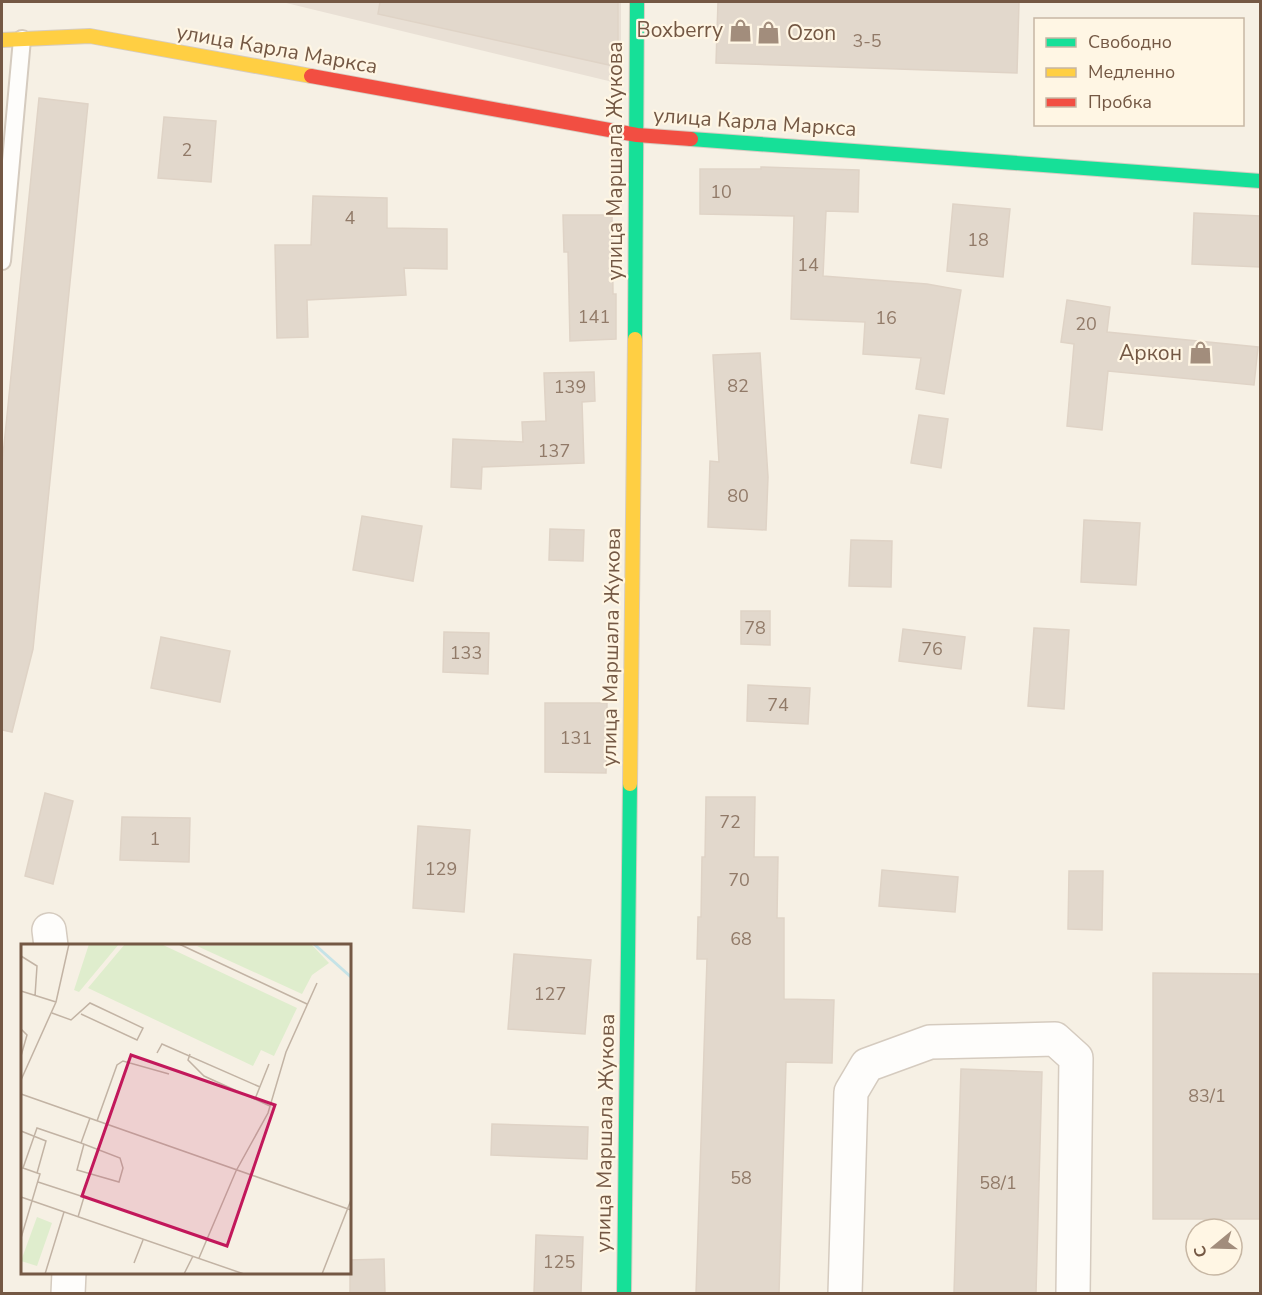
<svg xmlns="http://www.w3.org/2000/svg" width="1262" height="1295" viewBox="0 0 1262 1295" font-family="'Nunito Sans',sans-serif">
  <rect width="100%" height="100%" fill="#f6f0e4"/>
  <path fill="#e9e0d5" d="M 282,2 L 621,2 L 621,84 Z"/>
  <path fill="#e2d8cc" stroke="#dfd3c6" stroke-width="1.5" d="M 380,2 L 618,2 L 618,67 L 378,14 Z
    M 718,2 L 1019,2 L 1017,73 L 716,63 Z
    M 39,98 L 88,104 L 33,649 L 12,732 L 2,730 L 2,465 Z
    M 164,117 L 216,121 L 211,182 L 158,178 Z
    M 761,167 L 859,170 L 858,212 L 826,211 L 823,276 L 927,284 L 961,290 L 944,394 L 916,389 L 921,358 L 863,354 L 865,322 L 791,319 L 794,216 L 700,214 L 700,169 L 761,169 Z
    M 313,196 L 387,198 L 387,228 L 447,229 L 447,269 L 404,268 L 406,295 L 307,300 L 308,337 L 277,338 L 275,245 L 311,245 Z
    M 953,204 L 1010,209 L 1003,277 L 947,271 Z
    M 1194,213 L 1260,216 L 1260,267 L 1192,264 Z
    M 563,215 L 612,215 L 613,294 L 616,294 L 616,339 L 570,341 L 568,252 L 564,252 Z
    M 1067,300 L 1110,307 L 1107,332 L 1258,347 L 1254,385 L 1108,371 L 1102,430 L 1067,426 L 1074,344 L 1061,342 Z
    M 760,353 L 768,477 L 766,530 L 708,527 L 710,461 L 719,462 L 713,355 Z
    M 594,372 L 595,401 L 582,402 L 584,463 L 482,467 L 481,489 L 451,487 L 453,439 L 523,442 L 522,422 L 546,421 L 544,373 Z
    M 919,415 L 948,419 L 941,468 L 911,463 Z
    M 362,516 L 422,526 L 413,581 L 353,570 Z
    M 1084,520 L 1140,523 L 1136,585 L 1081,582 Z
    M 550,529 L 584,530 L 583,561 L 549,560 Z
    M 851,540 L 892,541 L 891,587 L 849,586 Z
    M 741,611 L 770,611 L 770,645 L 741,644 Z
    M 1034,628 L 1069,630 L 1064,709 L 1028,706 Z
    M 903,629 L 965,637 L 961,669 L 899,661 Z
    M 444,632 L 489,633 L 488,674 L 443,672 Z
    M 161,637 L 230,651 L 220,702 L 151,688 Z
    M 748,685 L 810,688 L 808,724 L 747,721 Z
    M 545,703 L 607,703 L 606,773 L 545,772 Z
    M 45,793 L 73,801 L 53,884 L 25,876 Z
    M 706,797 L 755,797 L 754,857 L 778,857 L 777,918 L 784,918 L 784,999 L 834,1000 L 832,1063 L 786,1062 L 779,1293 L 696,1293 L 707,959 L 697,959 L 698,917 L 701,917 L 702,857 L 705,857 Z
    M 122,817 L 190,818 L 189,862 L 120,860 Z
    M 418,826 L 470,830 L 464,912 L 413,908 Z
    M 882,870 L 958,877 L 955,912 L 879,906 Z
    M 1069,871 L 1103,871 L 1102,930 L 1068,929 Z
    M 514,954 L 591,960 L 585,1034 L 508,1029 Z
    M 1153,973 L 1260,974 L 1260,1219 L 1153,1219 Z
    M 961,1069 L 1042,1072 L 1036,1293 L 954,1293 Z
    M 492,1124 L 588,1127 L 587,1159 L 491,1155 Z
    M 536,1235 L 583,1237 L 581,1293 L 534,1293 Z
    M 384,1259 L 385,1293 L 350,1293 L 350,1260 Z"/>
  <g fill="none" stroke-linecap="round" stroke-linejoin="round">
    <defs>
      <path id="lane" d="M 2,261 L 22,39"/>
      <path id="street" d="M 49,930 L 51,946
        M 68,1294 L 69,1272
        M 845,1294 L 851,1092 L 867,1065 L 930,1042 L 1055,1039 L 1076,1058 L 1073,1294"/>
      <path id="fast" d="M 691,139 L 1260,181
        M 635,339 L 637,2
        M 624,1294 L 630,784"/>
      <path id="slow" d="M 2,40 L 90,36 L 311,76
        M 630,784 L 635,339"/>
      <path id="jam" d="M 311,76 L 637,135 L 691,139"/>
    </defs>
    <use href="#lane" stroke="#d5cbbf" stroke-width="20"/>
    <use href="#street" stroke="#d5cbbf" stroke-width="36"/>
    <use href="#fast" stroke="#d6ccc1" stroke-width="16"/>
    <use href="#slow" stroke="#d6ccc1" stroke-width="16"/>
    <use href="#jam" stroke="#d6ccc1" stroke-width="16"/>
    <use href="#lane" stroke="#fefdfb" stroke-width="16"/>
    <use href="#street" stroke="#fefdfb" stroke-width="33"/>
    <use href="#fast" stroke="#16e098" stroke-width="14"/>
    <use href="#slow" stroke="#ffcf43" stroke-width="14"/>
    <use href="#jam" stroke="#f24e42" stroke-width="14"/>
  </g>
  <defs>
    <symbol id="shop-bare" viewBox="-9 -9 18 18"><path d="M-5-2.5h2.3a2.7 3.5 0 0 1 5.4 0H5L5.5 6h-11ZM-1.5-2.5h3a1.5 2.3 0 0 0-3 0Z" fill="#a28d7c" stroke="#fff6e4" stroke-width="2.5" paint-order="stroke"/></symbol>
  </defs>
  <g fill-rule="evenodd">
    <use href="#shop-bare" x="724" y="14" width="33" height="33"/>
    <use href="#shop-bare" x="752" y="16" width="33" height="33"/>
    <use href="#shop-bare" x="1184" y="336" width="33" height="33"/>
  </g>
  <g text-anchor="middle" stroke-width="4.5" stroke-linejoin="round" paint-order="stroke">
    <g font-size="18" fill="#917a68">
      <text x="867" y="47">3-5</text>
      <text x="187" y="156">2</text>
      <text x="721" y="198">10</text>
      <text x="350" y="224">4</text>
      <text x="978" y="246">18</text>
      <text x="808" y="271">14</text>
      <text x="594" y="323">141</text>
      <text x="886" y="324">16</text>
      <text x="1086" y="330">20</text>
      <text x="738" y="392">82</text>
      <text x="570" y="393">139</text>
      <text x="554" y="457">137</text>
      <text x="738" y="502">80</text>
      <text x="755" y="634">78</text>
      <text x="932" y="655">76</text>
      <text x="466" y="659">133</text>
      <text x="778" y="711">74</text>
      <text x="576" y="744">131</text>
      <text x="730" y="828">72</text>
      <text x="155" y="845">1</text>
      <text x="441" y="875">129</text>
      <text x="739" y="886">70</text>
      <text x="741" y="945">68</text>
      <text x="550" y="1000">127</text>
      <text x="1207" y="1102">83/1</text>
      <text x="741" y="1184">58</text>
      <text x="998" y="1189">58/1</text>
      <text x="559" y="1268">125</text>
    </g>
    <g font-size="21" fill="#745844" stroke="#fff6e4" text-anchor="end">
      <text x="723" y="37">Boxberry</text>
      <text x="787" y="40" text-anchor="start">Ozon</text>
      <text x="1182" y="360">Аркон</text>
    </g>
    <g font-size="21" fill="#745844" stroke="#fff6e4">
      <text transform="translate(277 49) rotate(10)" y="7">улица Карла Маркса</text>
      <text transform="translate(755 122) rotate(4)" y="7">улица Карла Маркса</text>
      <text transform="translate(615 161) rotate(-90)" y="7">улица Маршала Жукова</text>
      <text transform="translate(611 647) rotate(-89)" y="7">улица Маршала Жукова</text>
      <text transform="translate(605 1133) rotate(-89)" y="7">улица Маршала Жукова</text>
    </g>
  </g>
  <g transform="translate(21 944)">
    <rect width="330" height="330" fill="#f6f0e4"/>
    <path d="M 68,0 L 98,0 L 58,48 L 53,46 ZM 104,0 L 140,0 L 276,64 L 253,112 L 240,106 L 232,122 L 67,44 ZM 290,0 L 308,19 L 291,31 L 281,50 L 176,2 ZM 16,273 L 31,279 L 16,322 L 0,317 Z" fill="#dfedcd"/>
    <path fill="none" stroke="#c5e3e7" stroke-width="3" d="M 293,0 L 330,33"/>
    <path fill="none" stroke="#c2b3a4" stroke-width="1.5" d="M 158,0 L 286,60M 0,12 L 16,22 L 14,52M 0,47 L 35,58M 31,69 L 50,76 L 69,59 L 122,84 L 116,96 L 60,70M 0,85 L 6,91 L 0,112M 136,109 L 141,100 L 239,143M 169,110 L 167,116 L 183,132 L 249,162M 0,136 L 35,58 L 48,0M 0,150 L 330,266M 234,155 L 248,120M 76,177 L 96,121 L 102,117 L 148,130M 0,187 L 25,197 L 16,229M 60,199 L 69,174M 17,238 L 63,253 L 57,273M 0,253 L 223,330M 0,294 L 19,230 L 2,224 L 16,184 L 60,199 L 99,214 L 102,224 L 98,238 L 56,226 L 63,200M 178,314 L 215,227 L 247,169 L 265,108 L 296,39M 113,319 L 122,296M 24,330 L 43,268M 163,330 L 172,312M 301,330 L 330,256"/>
    <path fill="#c2185b" fill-opacity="0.15" stroke="#c2185b" stroke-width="3" d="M 110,111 L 254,161 L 206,302 L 61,252 Z"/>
    <rect width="330" height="330" fill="none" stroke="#745844" stroke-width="3"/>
  </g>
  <rect width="1262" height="1295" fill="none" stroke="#745844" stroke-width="6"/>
  <rect x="1034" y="18" width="210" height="108" fill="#fff6e4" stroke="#c7b7a4" stroke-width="1.5"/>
  <rect x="1046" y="38" width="30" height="9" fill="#16e098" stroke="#c7b7a4" stroke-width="1.5"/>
  <text x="1088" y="48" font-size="18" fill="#745844">Свободно</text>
  <rect x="1046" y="68" width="30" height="9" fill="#ffcf43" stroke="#c7b7a4" stroke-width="1.5"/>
  <text x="1088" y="78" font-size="18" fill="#745844">Медленно</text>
  <rect x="1046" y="98" width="30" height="9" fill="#f24e42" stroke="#c7b7a4" stroke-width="1.5"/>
  <text x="1088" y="108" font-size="18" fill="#745844">Пробка</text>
  <g transform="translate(1214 1247) rotate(251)"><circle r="28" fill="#fff6e4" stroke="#c7b7a4" stroke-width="1.5"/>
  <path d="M0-4.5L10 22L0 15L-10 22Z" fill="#a28d7c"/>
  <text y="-9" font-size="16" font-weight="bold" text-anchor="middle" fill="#745844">С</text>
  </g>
</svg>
